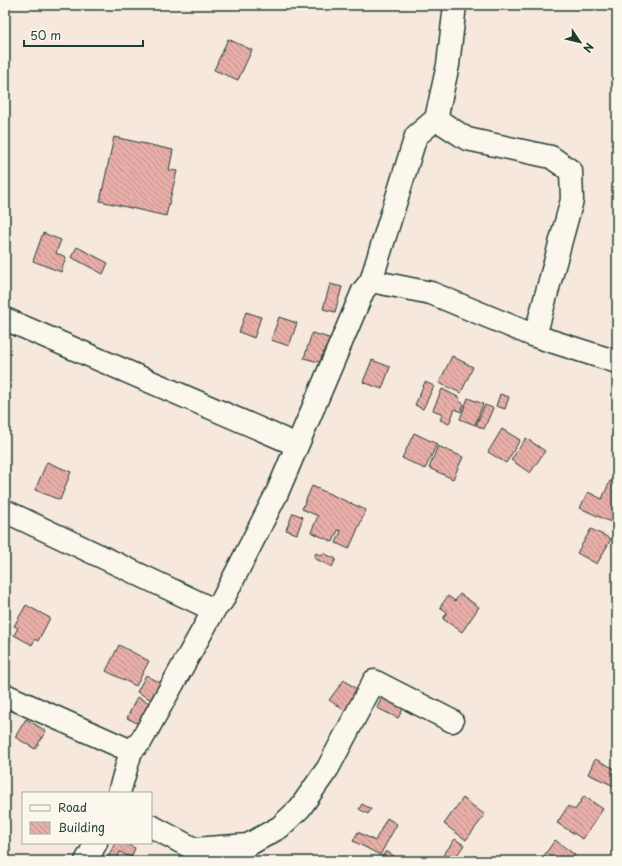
<svg xmlns="http://www.w3.org/2000/svg" width="622" height="866" viewBox="0 0 622 866" font-family="'Playpen Sans',sans-serif">
  <defs>
    <pattern id="building-back-hatch" width="6" height="6" patternUnits="userSpaceOnUse"><rect width="6" height="6" fill="#e9aea8"/><path d="M-1 5l2 2M0 0l6 6M5-1l2 2" fill="none" stroke="#bc8f8a"/></pattern>
  </defs>
  <rect width="100%" height="100%" fill="#f7e8de"/>
  <filter id="ink" filterUnits="userSpaceOnUse"><feTurbulence type="fractalNoise" baseFrequency=".025" numOctaves="2"/><feDisplacementMap in="SourceGraphic" scale="8" xChannelSelector="R" yChannelSelector="G"/><feConvolveMatrix kernelMatrix="1 2 1 2 8 2 1 2 1" color-interpolation-filters="sRGB"/></filter>
  <g filter="url(#ink)">
    <path fill="url(#building-back-hatch)" stroke="#1f3d34" d="M 228,39 L 252,50 L 238,80 L 214,70 Z
      M 114,137 L 173,150 L 169,170 L 177,171 L 166,216 L 100,201 Z
      M 43,233 L 61,240 L 56,253 L 66,257 L 61,272 L 33,261 Z
      M 77,247 L 108,263 L 103,274 L 71,257 Z
      M 330,284 L 342,287 L 335,312 L 323,309 Z
      M 246,312 L 261,317 L 254,338 L 239,332 Z
      M 279,317 L 297,323 L 289,346 L 271,340 Z
      M 312,333 L 336,340 L 329,365 L 304,358 Z
      M 452,356 L 473,367 L 461,393 L 439,383 Z
      M 372,360 L 390,367 L 382,389 L 363,382 Z
      M 425,382 L 434,386 L 423,409 L 415,405 Z
      M 442,389 L 460,398 L 459,401 L 464,404 L 461,412 L 455,409 L 449,424 L 440,420 L 443,414 L 433,410 Z
      M 500,394 L 509,397 L 505,409 L 496,406 Z
      M 468,398 L 483,404 L 475,425 L 460,419 Z
      M 485,405 L 493,408 L 484,429 L 476,425 Z
      M 502,429 L 520,440 L 506,463 L 488,452 Z
      M 414,433 L 437,444 L 425,469 L 402,458 Z
      M 526,438 L 545,451 L 530,473 L 511,460 Z
      M 438,446 L 463,457 L 453,479 L 429,468 Z
      M 47,462 L 71,472 L 60,500 L 35,490 Z
      M 610,481 L 617,484 L 617,519 L 615,524 L 580,508 L 588,492 L 602,499 Z
      M 312,486 L 366,510 L 349,549 L 336,543 L 341,531 L 338,530 L 333,542 L 311,532 L 318,516 L 302,509 Z
      M 293,513 L 303,517 L 297,534 L 286,530 Z
      M 591,529 L 611,539 L 597,564 L 577,553 Z
      M 316,553 L 322,556 L 323,553 L 336,559 L 332,567 L 314,558 Z
      M 460,594 L 479,607 L 462,632 L 443,619 L 447,612 L 440,607 L 448,596 L 455,601 Z
      M 26,605 L 50,618 L 38,641 L 35,639 L 32,645 L 14,635 L 18,628 L 14,626 Z
      M 5,636 L 11,639 L 5,652 Z
      M 119,645 L 149,661 L 136,686 L 106,671 Z
      M 146,675 L 168,687 L 159,704 L 137,692 Z
      M 344,680 L 362,693 L 347,712 L 329,700 Z
      M 385,691 L 407,702 L 398,718 L 377,708 Z
      M 137,697 L 152,704 L 141,725 L 127,718 Z
      M 26,719 L 46,731 L 35,749 L 15,737 Z
      M 595,759 L 617,770 L 617,780 L 614,786 L 588,774 Z
      M 584,796 L 603,809 L 583,839 L 557,823 L 568,806 L 575,810 Z
      M 463,798 L 485,815 L 466,840 L 444,824 Z
      M 362,804 L 371,809 L 368,814 L 359,809 Z
      M 387,818 L 397,824 L 380,855 L 353,841 L 358,832 L 375,841 Z
      M 455,839 L 464,845 L 453,861 L 439,861 Z
      M 555,840 L 575,855 L 570,861 L 549,861 L 543,857 Z
      M 115,843 L 124,843 L 135,848 L 131,858 L 120,852 L 116,861 L 106,861 Z
      M 386,851 L 402,861 L 379,861 Z"/>
    <g fill="none" stroke-linecap="round" stroke-linejoin="round">
      <defs>
        <path id="minor" d="M 436,119 L 467,139 L 551,157 L 571,171 L 572,200 L 535,336
          M 371,281 L 431,293 L 535,336 L 617,362
          M 5,319 L 297,445
          M 5,511 L 214,610
          M 5,695 L 131,751
          M 119,793 L 131,751 L 141,741 L 214,610 L 222,601 L 277,493 L 363,291 L 371,281 L 416,136 L 436,119 L 448,65 L 455,5
          M 151,826 L 194,849 L 248,845 L 280,827 L 300,808 L 328,768 L 374,681 L 452,721
          M 86,861 L 96,843"/>
      </defs>
      <use href="#minor" stroke="#1f3d34" stroke-width="25"/>
      <use href="#minor" stroke="#fbf7ec" stroke-width="22"/>
    </g>
  </g>
  <rect width="622" height="866" fill="none" stroke="#fbf7ec" stroke-width="20"/>
  <rect x="10" y="10" width="602" height="846" fill="none" stroke="#1f3d34" stroke-width="1.5" filter="url(#ink)"/>
  <rect x="22" y="792" width="130" height="52" fill="#fbf7ec" stroke="#a3ada2"/>
  <rect x="30" y="805" width="20" height="6" fill="#fbf7ec" stroke="#a3ada2"/>
  <text x="58" y="812" font-size="12" fill="#1f3d34">Road</text>
  <rect x="30" y="822" width="20" height="12" fill="url(#building-back-hatch)" stroke="#a3ada2"/>
  <text x="58" y="832" font-size="12" fill="#1f3d34">Building</text>
  <g transform="translate(580 42) rotate(125)" stroke="#fbf7ec" stroke-width="3" paint-order="stroke">
  <path d="M0-3L7 15L0 10L-7 15Z" fill="#1f3d34"/>
  <text y="-6" font-size="11" font-weight="bold" text-anchor="middle" fill="#1f3d34">N</text>
  </g>
  <path d="M24 40v6h119v-6" fill="none" stroke="#1f3d34" stroke-width="2"/>
  <text x="30" y="40" font-size="12" fill="#1f3d34" stroke="#fbf7ec" stroke-width="3" paint-order="stroke">50 m</text>
</svg>
